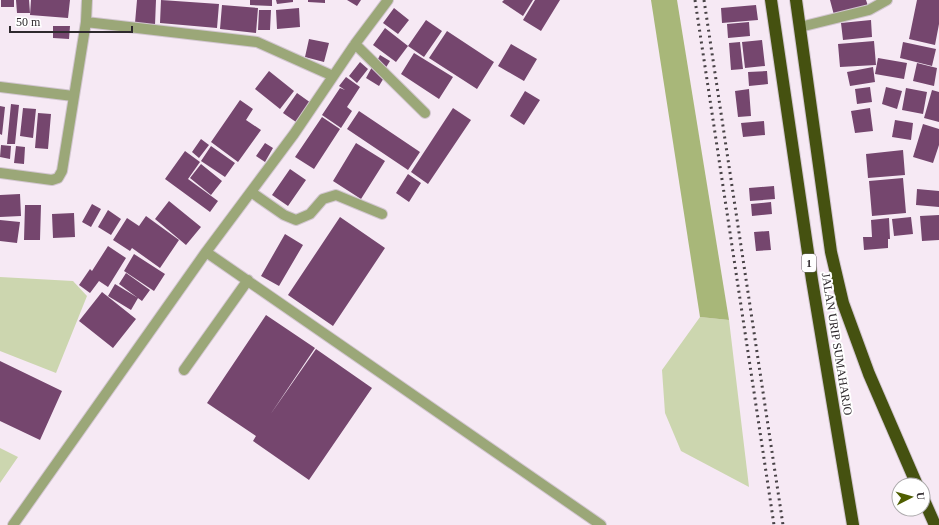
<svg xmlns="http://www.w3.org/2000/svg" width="939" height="525" viewBox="0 0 939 525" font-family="'Times New Roman',serif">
  <rect width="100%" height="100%" fill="#f6e9f4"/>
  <path fill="#ccd6af" d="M 0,277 L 73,281 L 87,296 L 56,373 L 0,351 Z
    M 700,317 L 729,320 L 749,487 L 681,451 L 665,413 L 662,370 Z
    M 0,448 L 18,457 L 0,483 Z"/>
  <path fill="#a8b779" d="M 651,0 L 677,0 L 729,320 L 700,317 Z"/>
  <path fill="#75466e" d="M 1,0 L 14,0 L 14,7 L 1,7 Z
    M 16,0 L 29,0 L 30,13 L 17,13 Z
    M 31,0 L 70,0 L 68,18 L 30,15 Z
    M 137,0 L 156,0 L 155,25 L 135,23 Z
    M 161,0 L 219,4 L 217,28 L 160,23 Z
    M 250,0 L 272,0 L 272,6 L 250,5 Z
    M 276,0 L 293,0 L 293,2 L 277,4 Z
    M 308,0 L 325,0 L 325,3 L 308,2 Z
    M 347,0 L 361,0 L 357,6 Z
    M 504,0 L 533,0 L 523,16 L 502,2 Z
    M 535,0 L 560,0 L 541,31 L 523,20 Z
    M 830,0 L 866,0 L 868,6 L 834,15 Z
    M 917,0 L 939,0 L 939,24 L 935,45 L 909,39 Z
    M 222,5 L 258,8 L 256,33 L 220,29 Z
    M 756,5 L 758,20 L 722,23 L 721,8 Z
    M 299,8 L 300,27 L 277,29 L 276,10 Z
    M 394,8 L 409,20 L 398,34 L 383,23 Z
    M 259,10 L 271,10 L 270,30 L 258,30 Z
    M 426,20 L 442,31 L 424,57 L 408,46 Z
    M 871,20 L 872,37 L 843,40 L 841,23 Z
    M 749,22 L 750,36 L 728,38 L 727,24 Z
    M 53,26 L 70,26 L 69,39 L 53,38 Z
    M 385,28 L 408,46 L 396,62 L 373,45 Z
    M 447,31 L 494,62 L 477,89 L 429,58 Z
    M 309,39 L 329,43 L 324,62 L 305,57 Z
    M 762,40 L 765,66 L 745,68 L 742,42 Z
    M 874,41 L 876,65 L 840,67 L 838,44 Z
    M 740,42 L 743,69 L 731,70 L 729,43 Z
    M 903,42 L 936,49 L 932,66 L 900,58 Z
    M 511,44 L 537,59 L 524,81 L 498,66 Z
    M 414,53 L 453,77 L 439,99 L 401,74 Z
    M 380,55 L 390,61 L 385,69 L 376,63 Z
    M 878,58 L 907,63 L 904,79 L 875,74 Z
    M 360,62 L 368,69 L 357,83 L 349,76 Z
    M 917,63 L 937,68 L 934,86 L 913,81 Z
    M 372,67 L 385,76 L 379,86 L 366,78 Z
    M 873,67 L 875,82 L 850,86 L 847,72 Z
    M 269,71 L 294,91 L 280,109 L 255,89 Z
    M 767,71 L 768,84 L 749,86 L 748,72 Z
    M 346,77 L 360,87 L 347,107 L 352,111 L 341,128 L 322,115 L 340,88 L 345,90 L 339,86 Z
    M 870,87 L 872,102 L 857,104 L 855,89 Z
    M 886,87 L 902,91 L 897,109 L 882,104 Z
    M 906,88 L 927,92 L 923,114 L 902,110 Z
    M 749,89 L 751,116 L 738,117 L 735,91 Z
    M 932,90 L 939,92 L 939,122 L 924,118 Z
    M 525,91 L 540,100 L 524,125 L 510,116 Z
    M 297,93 L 311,103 L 296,122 L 283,113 Z
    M 240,100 L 253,109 L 246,120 L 261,130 L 238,162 L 211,142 Z
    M 11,104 L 19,105 L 15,144 L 7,144 Z
    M 0,106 L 5,107 L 2,135 L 0,134 Z
    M 23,108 L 36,109 L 33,138 L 20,136 Z
    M 453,108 L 471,120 L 428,184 L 411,172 Z
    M 870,108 L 873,131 L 855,133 L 851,111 Z
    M 359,111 L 420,152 L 408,170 L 347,129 Z
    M 38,113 L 51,114 L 48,149 L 35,148 Z
    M 322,117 L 340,129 L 314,169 L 295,157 Z
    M 895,120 L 913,123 L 911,140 L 892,137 Z
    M 764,121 L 765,135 L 743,137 L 741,123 Z
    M 923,124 L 939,129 L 939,145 L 933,163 L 913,157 Z
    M 201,139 L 209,145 L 199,158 L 192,152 Z
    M 265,143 L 273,148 L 265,162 L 256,156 Z
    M 356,143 L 385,161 L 361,199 L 333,181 Z
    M 1,145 L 11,146 L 10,159 L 0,157 Z
    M 16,146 L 25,147 L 24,164 L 14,163 Z
    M 211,146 L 235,163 L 225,177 L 201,161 Z
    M 903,150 L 905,175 L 868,178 L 866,154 Z
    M 185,151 L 200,162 L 188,179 L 218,201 L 210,212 L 165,179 Z
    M 201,164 L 222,181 L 211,195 L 190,178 Z
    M 290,169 L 306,180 L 288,206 L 272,195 Z
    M 408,174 L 421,183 L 409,202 L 396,193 Z
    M 903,178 L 906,213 L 872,216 L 869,181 Z
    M 774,186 L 775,199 L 750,201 L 749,188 Z
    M 917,189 L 939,191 L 939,207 L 916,205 Z
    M 20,194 L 21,216 L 0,217 L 0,195 Z
    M 169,201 L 201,227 L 186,245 L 155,219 Z
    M 771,202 L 772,214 L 752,216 L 751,204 Z
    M 92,204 L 101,209 L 91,227 L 82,222 Z
    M 25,205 L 41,205 L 40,240 L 24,240 Z
    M 108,210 L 121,219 L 111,235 L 98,227 Z
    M 74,213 L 75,237 L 53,238 L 52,214 Z
    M 939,215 L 939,240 L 922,241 L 920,216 Z
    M 146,216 L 179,240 L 160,268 L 132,248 L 130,251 L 113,240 L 127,218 L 139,226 Z
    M 340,217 L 385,248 L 333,326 L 288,295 Z
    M 911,217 L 913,234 L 894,236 L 892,219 Z
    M 889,218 L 890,239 L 888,239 L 888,248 L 864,250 L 863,237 L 872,237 L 871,220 Z
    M 0,220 L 20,222 L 17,243 L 0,241 Z
    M 769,231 L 771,250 L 756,251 L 754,232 Z
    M 285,234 L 303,245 L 279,286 L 261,276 Z
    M 108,246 L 126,258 L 108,287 L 99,281 L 90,293 L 79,285 L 90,269 L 92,271 Z
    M 134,254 L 165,274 L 154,291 L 124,271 Z
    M 126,273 L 150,290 L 142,301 L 119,284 Z
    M 115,284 L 138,298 L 131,310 L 108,296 Z
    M 102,292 L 136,319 L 113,348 L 79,321 Z
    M 266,315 L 315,348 L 270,415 L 316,349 L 372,388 L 309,480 L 253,441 L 256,436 L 207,403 Z
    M 0,361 L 62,391 L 40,440 L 0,421 Z"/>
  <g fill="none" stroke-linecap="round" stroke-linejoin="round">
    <defs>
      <path id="minor" d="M 86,22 L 257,42 L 333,76
        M 800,27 L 869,10 L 887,0
        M 355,44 L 425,113
        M 0,87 L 73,96
        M 0,173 L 52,180 L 58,178 L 62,171 L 86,22 L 87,0
        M 251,192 L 284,215 L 296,220 L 310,214 L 323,199 L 336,195 L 382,214
        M 206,252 L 601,525
        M 184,370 L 248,280
        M 13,525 L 206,252 L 294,134 L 355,44 L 388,0"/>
      <path id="highway" d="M 771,0 L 812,280 L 853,525
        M 796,0 L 831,252 L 843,303 L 869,374 L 917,485
        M 923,498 L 935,525"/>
    </defs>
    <use href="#minor" stroke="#d2c6d0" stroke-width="12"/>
    <use href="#highway" stroke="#d2c6d0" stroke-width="14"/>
    <use href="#minor" stroke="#9ba778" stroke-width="10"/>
    <use href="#highway" stroke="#455110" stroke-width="12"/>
    <path stroke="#484246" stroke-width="3" stroke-dasharray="2 4" stroke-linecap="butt" d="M 695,0 L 774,525
      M 704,0 L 783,525"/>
  </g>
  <g text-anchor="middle" stroke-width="4" stroke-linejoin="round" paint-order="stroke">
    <rect fill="#fff" stroke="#6d696c" stroke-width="1" x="802" y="254" width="14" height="18" rx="3"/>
    <g font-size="11" font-weight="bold" fill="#2e292d">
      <text x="809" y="267">1</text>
    </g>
    <g font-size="12" fill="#2e292d" stroke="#fff">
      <text transform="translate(837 344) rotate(81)" y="4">JALAN URIP SUMAHARJO</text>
    </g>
  </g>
  <g transform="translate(911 497) rotate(84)"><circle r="19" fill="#ffffff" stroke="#aba9ab"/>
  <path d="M0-3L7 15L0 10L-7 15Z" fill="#4f5e00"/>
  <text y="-6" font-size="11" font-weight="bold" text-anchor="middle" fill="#2e292d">U</text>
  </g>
  <path d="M10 26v6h122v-6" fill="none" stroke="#2e292d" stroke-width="2"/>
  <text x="16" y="26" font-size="12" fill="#2e292d" stroke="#ffffff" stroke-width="3" paint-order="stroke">50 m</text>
</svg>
